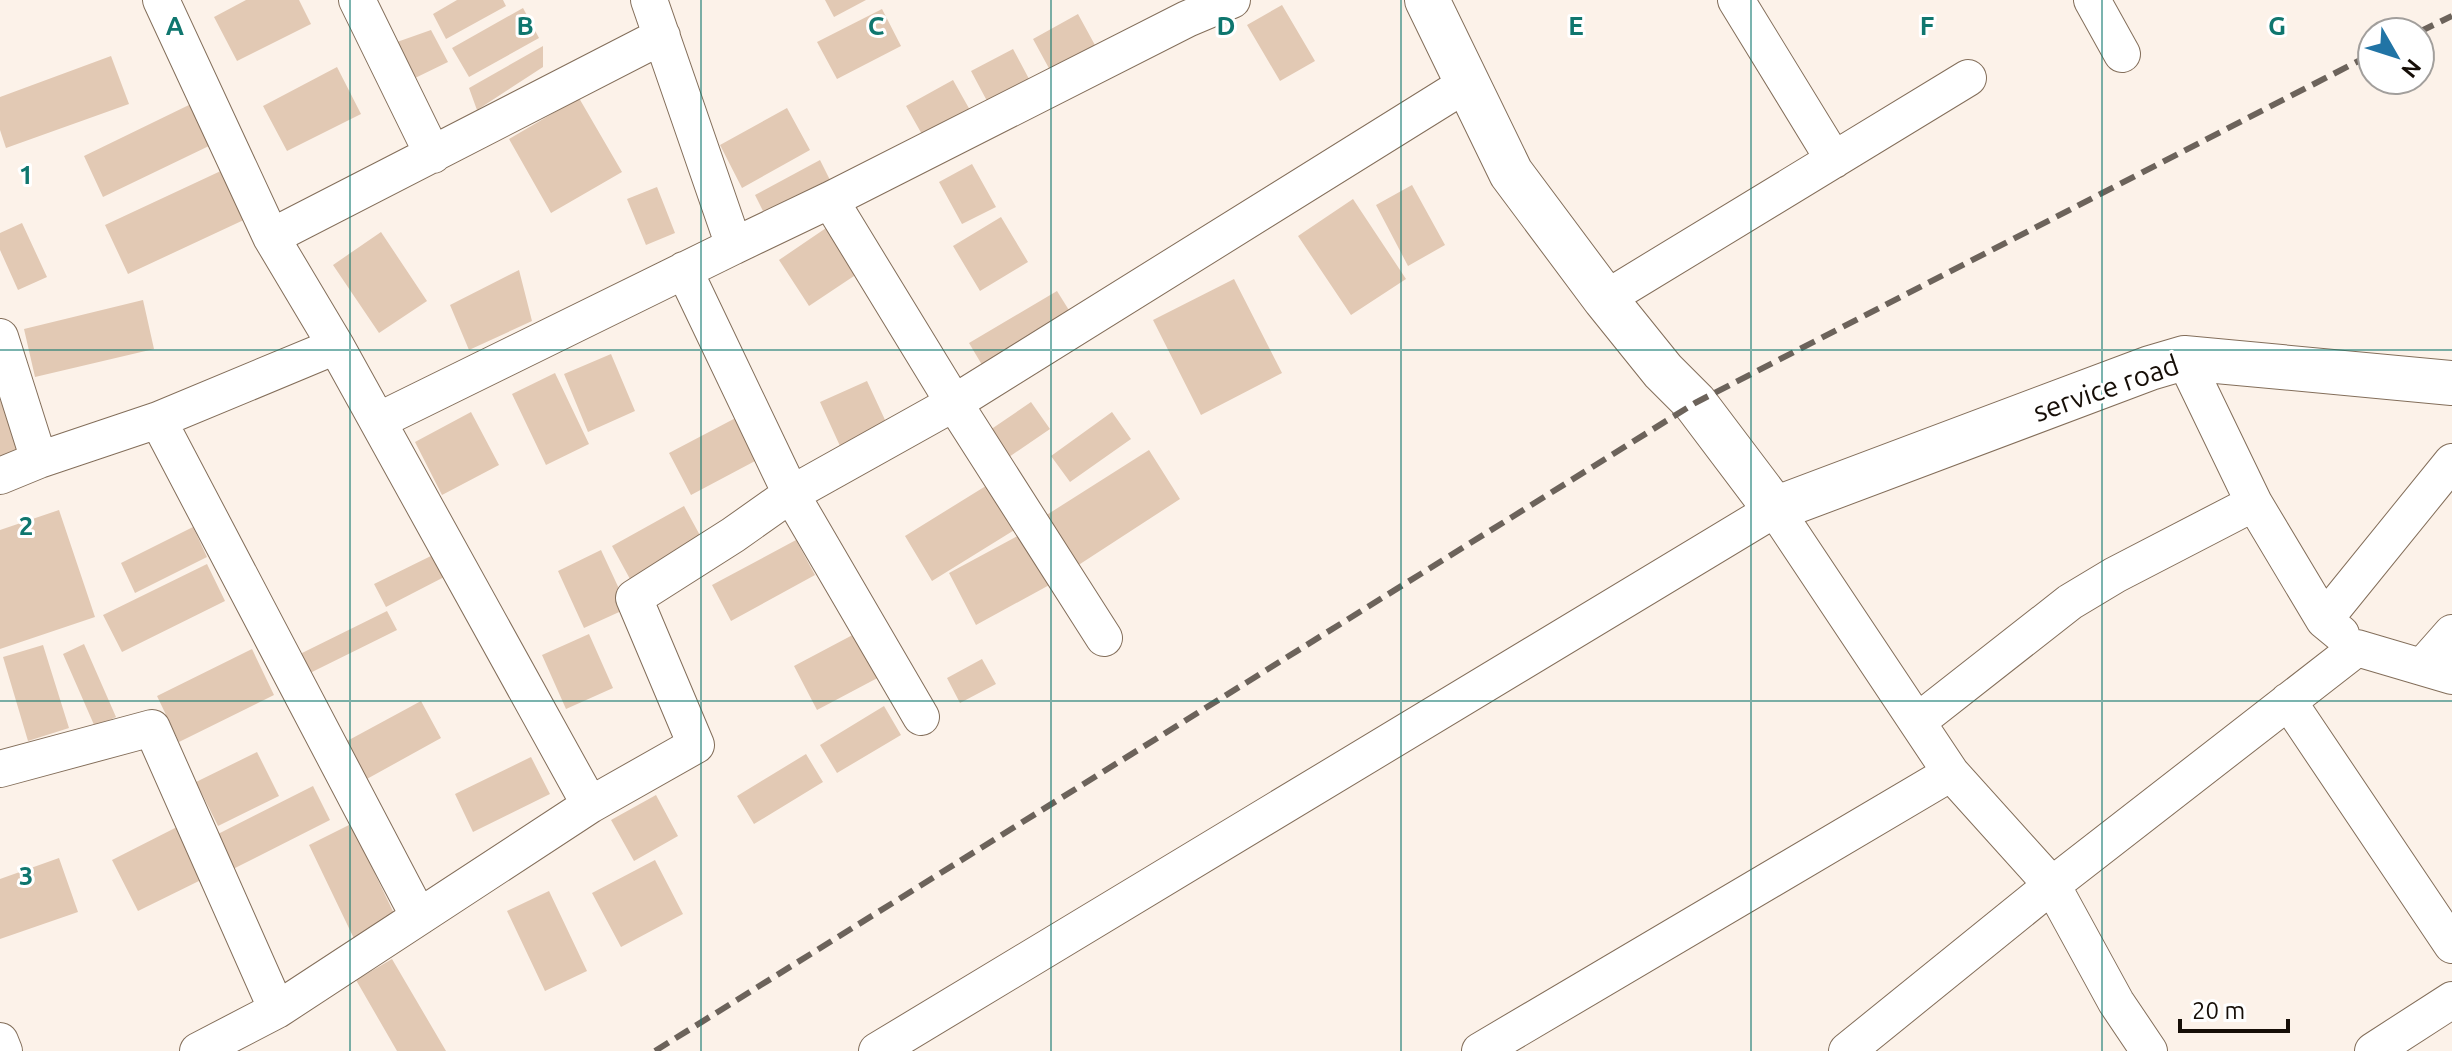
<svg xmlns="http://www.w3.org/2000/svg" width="2452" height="1051" viewBox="0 0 2452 1051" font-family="Ubuntu,sans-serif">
  <rect width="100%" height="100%" fill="#fcf2e9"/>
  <path fill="#e2c9b4" d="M 246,0 L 299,0 L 311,24 L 237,61 L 214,17 Z
    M 457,0 L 503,0 L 506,6 L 446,39 L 433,14 Z
    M 825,0 L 866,0 L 834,17 Z
    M 1282,5 L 1315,61 L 1280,81 L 1247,25 Z
    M 523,8 L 539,38 L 469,77 L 452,48 Z
    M 882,9 L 901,46 L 837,79 L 817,42 Z
    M 1078,14 L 1102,58 L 1057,83 L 1033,39 Z
    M 431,30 L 448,62 L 413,79 L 397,42 Z
    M 543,46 L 543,67 L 477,110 L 469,88 Z
    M 1013,49 L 1036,92 L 994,114 L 971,71 Z
    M 111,56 L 129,104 L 6,148 L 0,130 L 0,97 Z
    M 337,67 L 361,114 L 287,151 L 263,106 Z
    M 953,80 L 975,119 L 928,145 L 906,106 Z
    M 579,98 L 622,172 L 551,213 L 509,139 Z
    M 191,104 L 211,145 L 103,197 L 84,156 Z
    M 787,108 L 810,150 L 742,188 L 720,145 Z
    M 820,160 L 835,190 L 770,225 L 755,195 Z
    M 972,164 L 996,207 L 962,224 L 939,182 Z
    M 225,169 L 248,218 L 128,274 L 105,225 Z
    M 1412,185 L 1445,245 L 1408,266 L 1376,205 Z
    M 657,187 L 675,233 L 646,245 L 627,199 Z
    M 1353,199 L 1406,279 L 1351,315 L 1298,236 Z
    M 1001,217 L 1028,262 L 980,291 L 953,246 Z
    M 22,223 L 47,277 L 18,290 L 0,250 L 0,233 Z
    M 829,226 L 860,272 L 809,306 L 779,260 Z
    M 381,232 L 427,301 L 379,333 L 333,265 Z
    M 519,270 L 532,321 L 469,350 L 450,305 Z
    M 1234,279 L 1282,373 L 1201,415 L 1153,320 Z
    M 1057,291 L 1077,323 L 988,375 L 969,343 Z
    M 143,300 L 154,349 L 35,377 L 24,329 Z
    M 611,354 L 635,411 L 588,432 L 564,374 Z
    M 555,373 L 589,444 L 546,465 L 512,394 Z
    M 867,381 L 892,435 L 845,457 L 820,402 Z
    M 5,399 L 27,456 L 0,467 L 0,401 Z
    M 1031,402 L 1050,429 L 1009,457 L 990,430 Z
    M 471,412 L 499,465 L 442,495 L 415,442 Z
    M 747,412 L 768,454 L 691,495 L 669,453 Z
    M 1112,412 L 1131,439 L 1070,482 L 1051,456 Z
    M 1149,450 L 1180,499 L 1077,566 L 1045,516 Z
    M 989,484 L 1016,529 L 932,581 L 905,536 Z
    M 684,506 L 708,550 L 636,590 L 612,546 Z
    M 59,510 L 95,617 L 0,649 L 0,530 Z
    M 193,527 L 207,557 L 135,593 L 121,563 Z
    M 1025,532 L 1053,583 L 976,625 L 949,573 Z
    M 796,540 L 815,575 L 731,621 L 712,585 Z
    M 601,550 L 628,608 L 584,628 L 558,571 Z
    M 437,553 L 448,575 L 386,607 L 374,584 Z
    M 207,564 L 225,601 L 122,652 L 103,615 Z
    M 387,611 L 397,630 L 310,673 L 300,654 Z
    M 862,630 L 885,674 L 817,710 L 794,666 Z
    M 589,634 L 613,688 L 566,709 L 542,655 Z
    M 84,644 L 116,717 L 95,727 L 63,654 Z
    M 43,645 L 69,728 L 28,741 L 3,657 Z
    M 252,649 L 274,695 L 179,742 L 157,696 Z
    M 982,659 L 996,684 L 960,703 L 947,678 Z
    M 421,701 L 441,738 L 356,785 L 336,747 Z
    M 884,706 L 901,735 L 837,773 L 820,745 Z
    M 257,752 L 279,796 L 218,826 L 196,782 Z
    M 806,754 L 823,782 L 754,824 L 737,796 Z
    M 531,757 L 550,794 L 473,832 L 455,794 Z
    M 313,786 L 330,820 L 233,869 L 216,835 Z
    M 656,795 L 678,836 L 634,861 L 611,820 Z
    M 351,824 L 401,928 L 359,949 L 309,845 Z
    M 177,827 L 203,879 L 138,911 L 112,860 Z
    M 59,858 L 78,912 L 0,939 L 0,879 Z
    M 655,860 L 683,914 L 621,947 L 592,893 Z
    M 549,891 L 587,971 L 545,991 L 507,911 Z
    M 392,959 L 446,1051 L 397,1051 L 356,980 Z"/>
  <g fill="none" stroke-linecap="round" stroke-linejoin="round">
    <defs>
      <path id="minor" d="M 161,0 L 271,237
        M 357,0 L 433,155
        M 649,0 L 734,246 L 830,200 L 1187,19 L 1232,0
        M 1736,0 L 1834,160
        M 2092,0 L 2122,54
        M 830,200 L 954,403 L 1104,638
        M 684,270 L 791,494 L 921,717
        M 1605,299 L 1968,78
        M 0,337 L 39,460
        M 336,346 L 590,805
        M 2184,358 L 2254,503 L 2324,620
        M 158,420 L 419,917
        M 378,421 L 734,246
        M 0,476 L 39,460 L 158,420 L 336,346 L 271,237 L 662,36
        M 2341,634 L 2324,620 L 2452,462
        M 2422,667 L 2452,633
        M 2288,701 L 2452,945
        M 1917,722 L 2070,602 L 2115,575 L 2254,503
        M 0,769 L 152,728 L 277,1010 L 590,805 L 696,745 L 634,598 L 733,535 L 791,494 L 954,403 L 1466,84
        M 0,1041 L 4,1051
        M 198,1051 L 277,1010
        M 877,1051 L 1775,509 L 1951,773 L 2052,885 L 2116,1002 L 2149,1051
        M 1480,1051 L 1951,773
        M 1847,1051 L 2052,885 L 2357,648 L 2452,676
        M 2373,1051 L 2452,1000"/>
      <path id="tertiary" d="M 1427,0 L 1511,173 L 1605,299 L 1663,371 L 1695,403 L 1775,509 L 2150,368 L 2184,358 L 2452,383"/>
    </defs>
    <use href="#minor" stroke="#836e5a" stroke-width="38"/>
    <use href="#tertiary" stroke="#836e5a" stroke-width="46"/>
    <use href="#minor" stroke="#fff" stroke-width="36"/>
    <use href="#tertiary" stroke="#fff" stroke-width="44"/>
    <path stroke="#6c635b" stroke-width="6" stroke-dasharray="16 8" stroke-linecap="butt" d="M 2419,32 L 2452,16
      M 655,1051 L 1695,403 L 2372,54"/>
  </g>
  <path fill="none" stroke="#0f766e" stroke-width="2" stroke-opacity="0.55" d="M 350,0 L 350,1051M 701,0 L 701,1051M 1051,0 L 1051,1051M 1401,0 L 1401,1051M 1751,0 L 1751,1051M 2102,0 L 2102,1051M 0,350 L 2452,350M 0,701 L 2452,701"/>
  <g text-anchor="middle" stroke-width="6" stroke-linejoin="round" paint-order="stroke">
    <g font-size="28" fill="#160e07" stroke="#fff">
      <text transform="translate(2106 388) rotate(-19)" y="10">service road</text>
    </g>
  </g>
  <g font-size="26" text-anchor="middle" font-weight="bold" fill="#0f766e" stroke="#fff" stroke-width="6" stroke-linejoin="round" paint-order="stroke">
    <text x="175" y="35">A</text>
    <text x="525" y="35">B</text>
    <text x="876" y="35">C</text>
    <text x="1226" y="35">D</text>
    <text x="1576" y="35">E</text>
    <text x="1927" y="35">F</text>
    <text x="2277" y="35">G</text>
    <text x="26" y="184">1</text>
    <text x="26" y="535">2</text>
    <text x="26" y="885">3</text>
  </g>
  <g transform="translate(2396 56) rotate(129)"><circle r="38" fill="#ffffff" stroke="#a29f9c" stroke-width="2"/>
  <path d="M0-6L14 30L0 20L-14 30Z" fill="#2174a5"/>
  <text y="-12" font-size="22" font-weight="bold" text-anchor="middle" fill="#160e07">N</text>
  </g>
  <path d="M2180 1019v12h108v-12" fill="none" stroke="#160e07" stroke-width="4"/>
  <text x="2192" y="1019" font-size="24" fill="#160e07" stroke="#ffffff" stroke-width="6" paint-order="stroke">20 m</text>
</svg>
